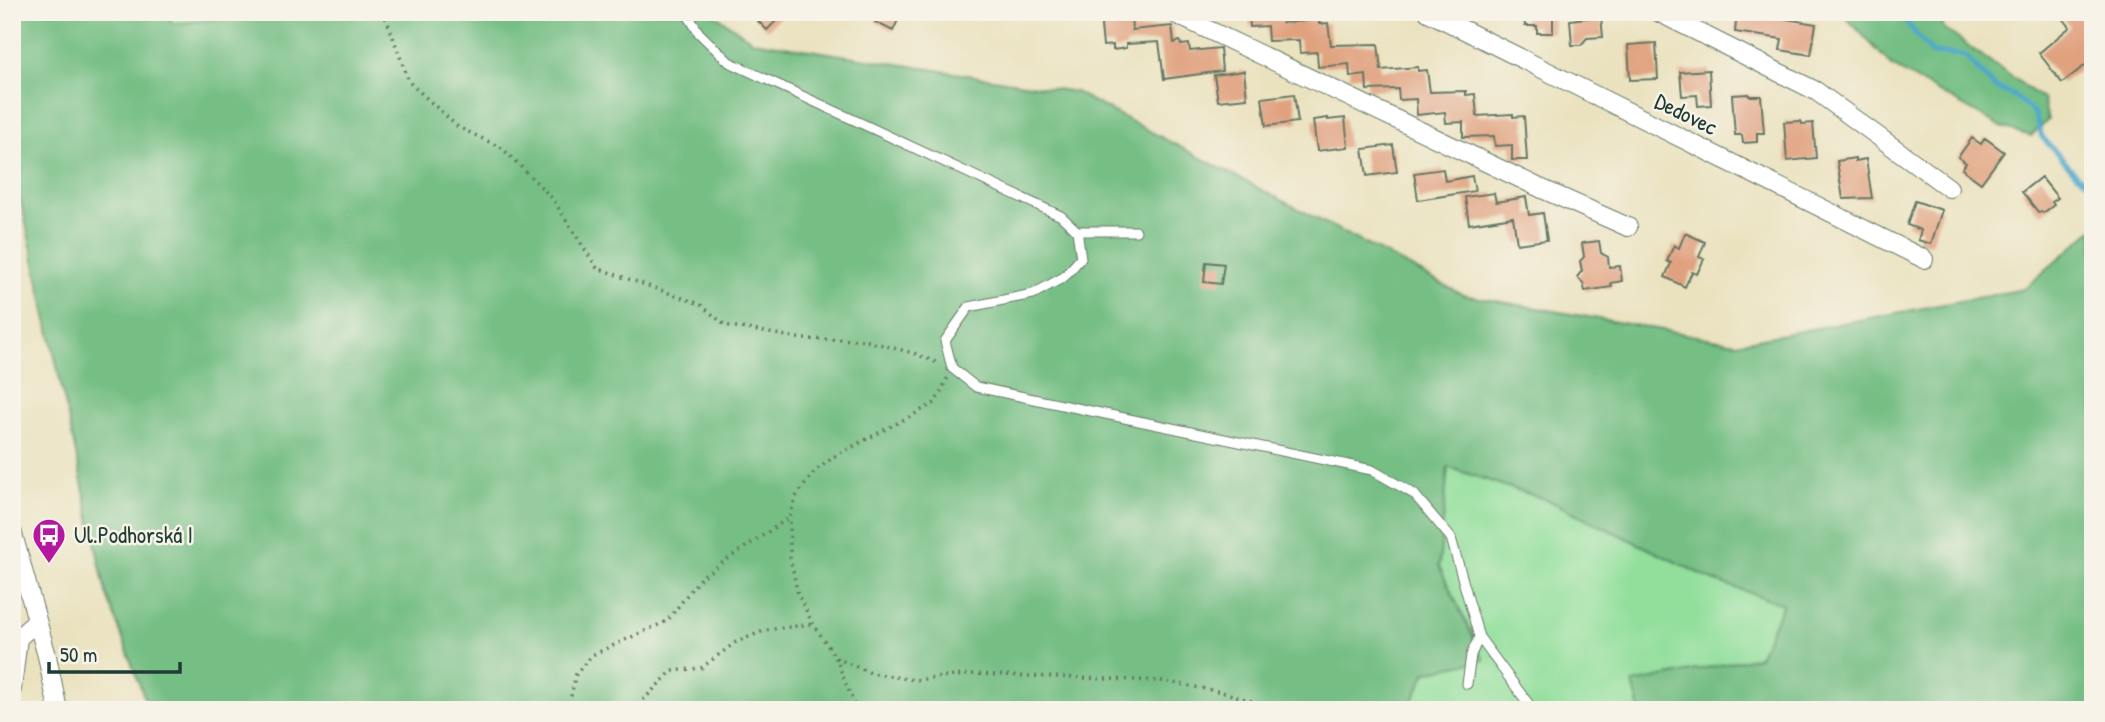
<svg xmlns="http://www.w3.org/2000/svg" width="2105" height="722" viewBox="0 0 2105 722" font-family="'Patrick Hand',sans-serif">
  <rect width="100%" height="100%" fill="#f7f3e8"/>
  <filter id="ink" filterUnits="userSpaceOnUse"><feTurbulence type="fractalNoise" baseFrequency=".0143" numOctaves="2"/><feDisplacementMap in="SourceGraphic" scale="14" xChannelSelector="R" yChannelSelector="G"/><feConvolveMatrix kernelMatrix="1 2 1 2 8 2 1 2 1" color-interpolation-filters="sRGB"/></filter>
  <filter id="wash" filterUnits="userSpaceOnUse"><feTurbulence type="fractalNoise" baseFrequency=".00686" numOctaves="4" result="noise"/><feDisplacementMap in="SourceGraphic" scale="28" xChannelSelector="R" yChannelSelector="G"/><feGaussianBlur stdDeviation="1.57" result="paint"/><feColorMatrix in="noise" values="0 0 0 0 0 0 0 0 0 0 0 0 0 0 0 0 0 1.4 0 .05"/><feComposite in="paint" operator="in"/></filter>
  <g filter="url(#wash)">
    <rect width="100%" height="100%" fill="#eae2bf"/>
    <path fill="#92df9c" stroke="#588e68" stroke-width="2" d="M 163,12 L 284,12 L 173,24 Z
      M 1448,467 L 1550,501 L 1713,580 L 1784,604 L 1759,657 L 1634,683 L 1640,710 L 1408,710 L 1426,672 L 1484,659 L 1439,567 Z"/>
    <path fill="#75be84" stroke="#4a7e5c" stroke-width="2" d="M 12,12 L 163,12 L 173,24 L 284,12 L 711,12 L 753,41 L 1075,92 L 1463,295 L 1736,343 L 2024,289 L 2093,229 L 2093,710 L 1640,710 L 1633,683 L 1759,657 L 1783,604 L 1713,580 L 1550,501 L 1448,467 L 1439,566 L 1484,660 L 1426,672 L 1408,710 L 149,710 L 106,593 L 24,214 L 12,172 Z
      M 1841,12 L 1943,12 L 1943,28 L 2043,99 L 2048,120 L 2031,136 L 2002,127 L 1892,66 Z"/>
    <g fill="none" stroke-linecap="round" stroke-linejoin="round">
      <path stroke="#4ea8cc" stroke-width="5" d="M 1898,12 L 1932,53 L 1964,55 L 1993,86 L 2016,97 L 2035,114 L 2042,137 L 2077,175 L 2093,186"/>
    </g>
    <g id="blocks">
      <path fill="#e0a17f" d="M 749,12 L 785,12 L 767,30 Z
        M 880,12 L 889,12 L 899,18 L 893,31 L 875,22 Z
        M 1249,12 L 1281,12 L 1282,23 L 1319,20 L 1319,24 L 1328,23 L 1331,45 L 1378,44 L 1381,70 L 1418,67 L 1418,71 L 1427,70 L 1430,92 L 1466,91 L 1466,95 L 1475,94 L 1477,116 L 1513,114 L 1513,117 L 1524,116 L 1527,160 L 1512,160 L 1512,145 L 1495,146 L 1494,136 L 1463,137 L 1463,122 L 1446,123 L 1445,112 L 1417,115 L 1416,99 L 1399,100 L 1398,89 L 1367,90 L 1366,75 L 1350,77 L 1349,64 L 1318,67 L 1317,52 L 1300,53 L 1299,40 L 1268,41 L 1267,26 L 1250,27 Z
        M 1524,12 L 1553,12 L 1553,33 L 1537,33 L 1537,26 L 1525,26 Z
        M 1737,12 L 1768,12 L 1768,16 L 1816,24 L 1811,55 L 1780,50 L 1782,39 L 1735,32 Z
        M 2058,12 L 2093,12 L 2093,59 L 2062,83 L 2039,53 L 2070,27 Z
        M 1115,13 L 1115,16 L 1131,14 L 1132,30 L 1172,26 L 1174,43 L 1180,41 L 1181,45 L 1189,44 L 1190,51 L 1220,48 L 1222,71 L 1164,79 L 1159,42 L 1126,44 L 1126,48 L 1113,50 L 1113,45 L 1103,46 L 1100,15 Z
        M 1601,16 L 1603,37 L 1587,38 L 1581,45 L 1572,45 L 1570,20 Z
        M 1656,43 L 1658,79 L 1630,80 L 1628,45 Z
        M 1709,70 L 1711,105 L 1698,106 L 1697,95 L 1682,96 L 1680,72 Z
        M 1244,71 L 1247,98 L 1218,101 L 1214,75 Z
        M 1294,94 L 1298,122 L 1266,126 L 1262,98 Z
        M 1749,94 L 1749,96 L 1761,96 L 1764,133 L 1757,133 L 1757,142 L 1743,143 L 1742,135 L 1735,135 L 1732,95 Z
        M 1328,118 L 1328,120 L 1345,118 L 1348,147 L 1317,151 L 1313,120 Z
        M 1801,121 L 1802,124 L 1813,123 L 1816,158 L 1787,161 L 1784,122 Z
        M 1972,138 L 1981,144 L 1985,138 L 2004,152 L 1981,183 L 1962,169 L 1966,163 L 1958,157 Z
        M 1393,145 L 1397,172 L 1367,176 L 1363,149 Z
        M 1855,158 L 1855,161 L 1866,159 L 1872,198 L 1843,199 L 1837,161 Z
        M 1443,169 L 1445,181 L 1472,176 L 1475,191 L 1418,200 L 1414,173 Z
        M 2041,177 L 2058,198 L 2052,202 L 2054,205 L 2043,213 L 2041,211 L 2039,213 L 2022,192 Z
        M 1494,193 L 1496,202 L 1526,197 L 1529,215 L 1543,213 L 1547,240 L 1517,244 L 1513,217 L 1469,224 L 1465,197 Z
        M 1915,201 L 1942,210 L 1931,244 L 1918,240 L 1921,230 L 1907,225 Z
        M 1685,233 L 1705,242 L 1699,257 L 1704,259 L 1697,274 L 1692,272 L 1685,287 L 1665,277 L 1671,263 L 1667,261 L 1674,245 L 1679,248 Z
        M 1599,241 L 1601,253 L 1608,257 L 1609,267 L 1620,266 L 1622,281 L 1611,283 L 1612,287 L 1585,291 L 1583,283 L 1577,277 L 1582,271 L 1580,261 L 1584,257 L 1582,243 Z
        M 1206,262 L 1224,264 L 1221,284 L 1204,282 Z"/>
    </g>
  </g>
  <g filter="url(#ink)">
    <use href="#blocks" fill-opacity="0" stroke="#667765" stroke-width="2"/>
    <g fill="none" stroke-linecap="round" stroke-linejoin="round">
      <defs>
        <path id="service" d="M 686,12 L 699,33 L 729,62 L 1061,216 L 1077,231 L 1081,258 L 1064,277 L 1033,294 L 969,307 L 945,341 L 952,368 L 976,387 L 1372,470 L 1414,494 L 1451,538 L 1479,637 L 1533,710
          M 1077,231 L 1136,231
          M 1467,684 L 1471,655 L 1479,637"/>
        <path id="minor" d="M 1171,12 L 1540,188 L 1628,227
          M 1428,12 L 1924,259
          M 1658,12 L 1816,91 L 1949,188
          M 12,531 L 47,656 L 58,710
          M 12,689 L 18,638 L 37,621"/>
      </defs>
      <use href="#service" stroke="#667765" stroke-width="11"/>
      <use href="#minor" stroke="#667765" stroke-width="20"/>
      <path stroke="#667765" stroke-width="3.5" stroke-dasharray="2 5" stroke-linecap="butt" d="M 381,12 L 387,20 L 409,82 L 458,127 L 502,148 L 552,198 L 597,268 L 700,304 L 725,325 L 803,339 L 864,340 L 913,353 L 938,363
        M 836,658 L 871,673 L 914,680 L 975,674 L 1163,681 L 1222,692 L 1282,710
        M 570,710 L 569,705 L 576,674 L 592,655 L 667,621 L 701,577 L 790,517
        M 633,710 L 672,671 L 701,668 L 736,642 L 766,630 L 813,624
        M 859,710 L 854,704 L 836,658 L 813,624 L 798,595 L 790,557 L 790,517 L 795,498 L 815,471 L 835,456 L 935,403 L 948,377"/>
      <use href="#service" stroke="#fff" stroke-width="9"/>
      <use href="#minor" stroke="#fff" stroke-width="18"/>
    </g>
  </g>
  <defs>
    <symbol id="bus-pin" viewBox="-11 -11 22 30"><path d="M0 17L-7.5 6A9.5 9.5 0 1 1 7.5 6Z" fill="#b5179e" stroke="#f7f3e8"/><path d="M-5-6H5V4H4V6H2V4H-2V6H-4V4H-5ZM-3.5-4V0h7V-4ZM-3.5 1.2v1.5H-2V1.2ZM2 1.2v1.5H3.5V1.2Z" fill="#fff"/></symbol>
  </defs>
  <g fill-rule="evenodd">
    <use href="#bus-pin" x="30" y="516" width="38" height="52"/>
  </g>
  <g text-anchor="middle" stroke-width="5" stroke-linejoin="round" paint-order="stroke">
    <g font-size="23" fill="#1f3d34" stroke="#f7f3e8">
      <text transform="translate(1686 114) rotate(26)" y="8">Dedovec</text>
    </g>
    <g font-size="23" fill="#1f3d34" stroke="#f7f3e8" text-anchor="start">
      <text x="74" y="543">Ul.Podhorská I</text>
    </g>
  </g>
  <rect width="2105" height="722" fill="none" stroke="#f7f3e8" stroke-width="42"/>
  <path d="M49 662v10h131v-10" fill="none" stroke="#1f3d34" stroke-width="3.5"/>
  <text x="60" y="662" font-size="21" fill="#1f3d34" stroke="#f7f3e8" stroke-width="5" paint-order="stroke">50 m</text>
</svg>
